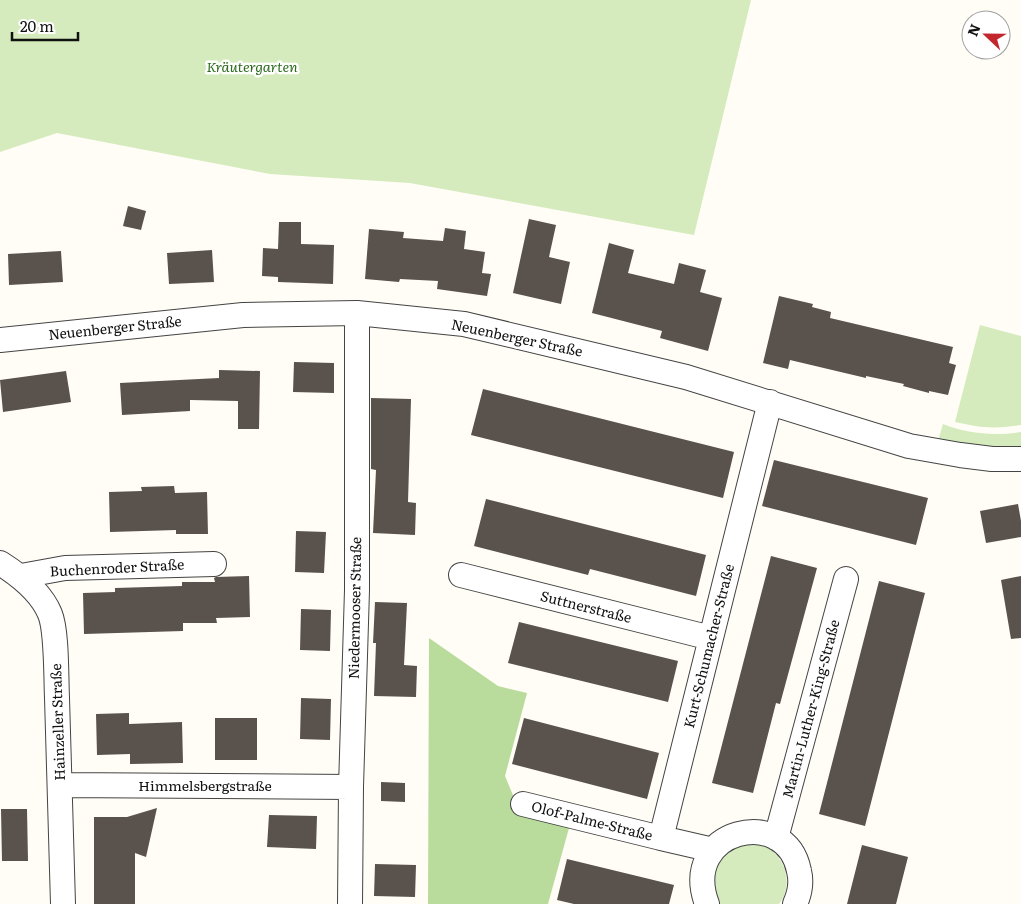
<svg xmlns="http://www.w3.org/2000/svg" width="1021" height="904" viewBox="0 0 1021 904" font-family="Literata,serif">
  <rect width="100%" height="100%" fill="#fffdf5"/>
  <path fill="#d5ebbd" d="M 0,0 L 751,0 L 694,235 L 410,183 L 270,174 L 57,133 L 0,152 Z
    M 980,325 L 1021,336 L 1021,425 C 993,429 982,428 955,422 Z
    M 943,424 C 969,434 993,436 1021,432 L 1021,447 L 1002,449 L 938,441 Z
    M 742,842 C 749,843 759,843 765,846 C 786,856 794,886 779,904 L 718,904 C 709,862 706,867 742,842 Z"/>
  <path fill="#b9dc9c" d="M 429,638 L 498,686 L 527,693 L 505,776 L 521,814 L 569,828 L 548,904 L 428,904 Z"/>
  <path fill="#5a524d" d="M 128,206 L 146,211 L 141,230 L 123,226 Z
    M 529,219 L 556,225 L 549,257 L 570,262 L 561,304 L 513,293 Z
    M 279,222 L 301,222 L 301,244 L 334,245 L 333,284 L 278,282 L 278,277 L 262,276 L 263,248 L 278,249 Z
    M 445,228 L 466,231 L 464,249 L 485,252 L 482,273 L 491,274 L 487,296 L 437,289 L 438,281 L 400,279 L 399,282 L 365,279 L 369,229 L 404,232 L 403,238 L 443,241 Z
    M 609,243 L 634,250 L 628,273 L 674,284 L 679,263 L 706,270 L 700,292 L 722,298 L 708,351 L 660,338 L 662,331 L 592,313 Z
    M 212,250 L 214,282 L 169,284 L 167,253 Z
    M 61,251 L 63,282 L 9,285 L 8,254 Z
    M 779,296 L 813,304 L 812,307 L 831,312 L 830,318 L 953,347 L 949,363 L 956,365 L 948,395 L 929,391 L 929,393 L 903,386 L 904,384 L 866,376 L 866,378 L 790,360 L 788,369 L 763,363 Z
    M 294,362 L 334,363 L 334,393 L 293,392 Z
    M 219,370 L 260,371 L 259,429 L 238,429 L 238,401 L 190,400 L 190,411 L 122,415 L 120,383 L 219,378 Z
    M 66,371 L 71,402 L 3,412 L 0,380 Z
    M 483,389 L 734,452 L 723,498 L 471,435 Z
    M 371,398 L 411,399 L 408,502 L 416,503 L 415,535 L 373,533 L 376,470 L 371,469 Z
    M 774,460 L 928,498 L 916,545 L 762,506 Z
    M 174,486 L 175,493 L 207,492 L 208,534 L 176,534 L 176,530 L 110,532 L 109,492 L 142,491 L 141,487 Z
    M 486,499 L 706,555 L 696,596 L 590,569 L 588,575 L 474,546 Z
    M 1018,504 L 1021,521 L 1021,537 L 986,543 L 980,511 Z
    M 296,531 L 326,532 L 324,573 L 295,572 Z
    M 771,556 L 817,568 L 780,704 L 776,703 L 753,793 L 712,783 Z
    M 249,576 L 250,617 L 216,618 L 217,623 L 183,623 L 183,631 L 84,634 L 83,593 L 115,592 L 115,588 L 182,586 L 182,582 L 215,582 L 214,578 L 216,577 Z
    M 1021,576 L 1021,638 L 1011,639 L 1001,580 Z
    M 879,581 L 925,593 L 865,826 L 819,814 Z
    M 375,602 L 407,603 L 404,665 L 417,666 L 416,697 L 374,696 L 376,643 L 373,643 Z
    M 301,609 L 331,610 L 330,651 L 300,650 Z
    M 519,622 L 678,661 L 668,702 L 508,663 Z
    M 301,698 L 331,699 L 330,740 L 300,739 Z
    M 129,713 L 129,724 L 182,722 L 183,763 L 130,764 L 130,754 L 97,755 L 96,714 Z
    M 215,718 L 257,718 L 257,760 L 215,760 Z
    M 524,718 L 659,753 L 647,799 L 512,764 Z
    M 381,782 L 405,783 L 405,802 L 381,801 Z
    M 157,808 L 146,857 L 135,853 L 135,904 L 94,904 L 94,817 L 127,817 Z
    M 1,809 L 27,809 L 28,861 L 2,861 Z
    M 269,815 L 317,816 L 316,849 L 267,847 Z
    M 862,845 L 908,857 L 896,904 L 847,904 Z
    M 567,859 L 674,885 L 669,904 L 574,904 L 557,900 Z
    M 375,864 L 416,865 L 415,897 L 374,896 Z"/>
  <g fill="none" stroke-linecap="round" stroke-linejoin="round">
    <defs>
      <path id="minor" d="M 0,340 L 243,315 L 357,313 L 464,324 L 686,377 L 909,446 L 960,455 L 992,459 L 1021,459
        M 0,563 C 19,575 41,592 50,614 C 57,631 56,677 57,698 C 59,766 61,835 63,904
        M 461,575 L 711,638
        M 21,576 L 65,568 L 214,564
        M 60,785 L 351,787
        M 523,804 L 661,838
        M 776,838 L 846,579
        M 713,850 L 661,838 L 770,402
        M 350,904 L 351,787 L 357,590 L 357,313
        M 707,904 C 679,829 786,804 799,871 C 802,883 800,893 795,904"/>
    </defs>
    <use href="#minor" stroke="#444" stroke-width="26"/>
    <use href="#minor" stroke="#fff" stroke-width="24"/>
  </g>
  <g text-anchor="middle" stroke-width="5" stroke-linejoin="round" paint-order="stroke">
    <g font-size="14" font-style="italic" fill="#2f6b1f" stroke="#fff">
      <text x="252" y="72">Kräutergarten</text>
    </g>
    <g font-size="14" fill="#111" stroke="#fff">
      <text transform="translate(115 328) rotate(-6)" y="5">Neuenberger Straße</text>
      <text transform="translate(517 338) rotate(12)" y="5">Neuenberger Straße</text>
      <text transform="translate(117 568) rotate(-3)" y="5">Buchenroder Straße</text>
      <text transform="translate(586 607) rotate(14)" y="5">Suttnerstraße</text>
      <text transform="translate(355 608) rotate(-89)" y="5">Niedermooser Straße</text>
      <text transform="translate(709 646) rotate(-76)" y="5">Kurt-Schumacher-Straße</text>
      <text transform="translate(811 709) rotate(-75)" y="5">Martin-Luther-King-Straße</text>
      <text transform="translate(58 722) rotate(-92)" y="5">Hainzeller Straße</text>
      <text x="205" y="791">Himmelsbergstraße</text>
      <text transform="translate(592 821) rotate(14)" y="5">Olof-Palme-Straße</text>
    </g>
  </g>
  <g transform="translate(986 35) rotate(292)"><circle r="24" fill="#ffffff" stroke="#a0a0a0"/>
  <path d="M0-4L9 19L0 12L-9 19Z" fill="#c4262e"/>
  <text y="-8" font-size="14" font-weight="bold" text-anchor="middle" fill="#111111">N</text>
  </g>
  <path d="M12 32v8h66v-8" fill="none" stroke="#111111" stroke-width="2.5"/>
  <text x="20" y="32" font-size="15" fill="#111111" stroke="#ffffff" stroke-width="4" paint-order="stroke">20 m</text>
</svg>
